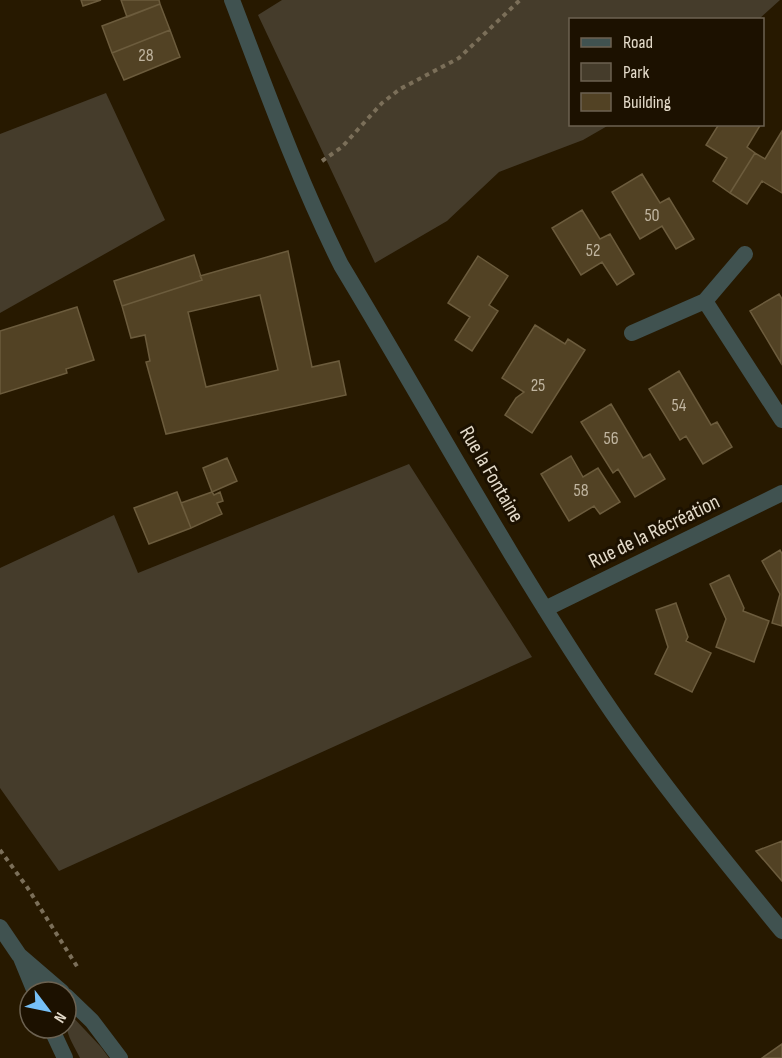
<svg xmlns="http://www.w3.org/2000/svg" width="782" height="1058" viewBox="0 0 782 1058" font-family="'Sofia Sans Condensed',sans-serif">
  <rect width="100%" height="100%" fill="#271900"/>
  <path fill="#453c2b" d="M 282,0 L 780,0 L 759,19 L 570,20 L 570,124 L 609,125 L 583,140 L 499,172 L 447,221 L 375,263 L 258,15 Z
    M 106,93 L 165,220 L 0,313 L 0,134 Z
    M 409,464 L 532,657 L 59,871 L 0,788 L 0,568 L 114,515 L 138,573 Z
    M 70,1014 L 101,1047 L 109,1058 L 80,1058 C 74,1045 60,1027 70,1014 Z"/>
  <path fill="#524224" stroke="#6c5c3d" stroke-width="1.5" fill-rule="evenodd" d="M 81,0 L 101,0 L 83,6 Z
    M 121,0 L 159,0 L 160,4 L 127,17 Z
    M 160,4 L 170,30 L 112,53 L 102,26 Z
    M 170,30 L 180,57 L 124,80 L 112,53 Z
    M 719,124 L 761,124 L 747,147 L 755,153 L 730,193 L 713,181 L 727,158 L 706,145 Z
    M 782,131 L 782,193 L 762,181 L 747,204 L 730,193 L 755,153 L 765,159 Z
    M 642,174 L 660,203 L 669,198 L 694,239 L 676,249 L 662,226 L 640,239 L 612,192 Z
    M 582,210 L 600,239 L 610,234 L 634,274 L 617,285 L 602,262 L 581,275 L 552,228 Z
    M 288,251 L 312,367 L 339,361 L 346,395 L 166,434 L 146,362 L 150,361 L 145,335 L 131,338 L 122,306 L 202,280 L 200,276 ZM 260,295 L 278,370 L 206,387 L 188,312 Z
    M 194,255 L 202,280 L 122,306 L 114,281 Z
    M 478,256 L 508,276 L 489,305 L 498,311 L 472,351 L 455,340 L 470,317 L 448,303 Z
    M 779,294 L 782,299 L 781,363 L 750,311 Z
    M 77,307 L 94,360 L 66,369 L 67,373 L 0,394 L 0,331 Z
    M 535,325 L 565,344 L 568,339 L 585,350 L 532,433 L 505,415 L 516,398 L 524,392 L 502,378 Z
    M 679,371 L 711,425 L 717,422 L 732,447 L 703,464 L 686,436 L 680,440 L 649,389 Z
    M 611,404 L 643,458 L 650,454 L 665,479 L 635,497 L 618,469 L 613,473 L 581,422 Z
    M 571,456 L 583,477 L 598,468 L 620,502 L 600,514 L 594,506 L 569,521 L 541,474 Z
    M 227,458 L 237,481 L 212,492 L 203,468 Z
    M 177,492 L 191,528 L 149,544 L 134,508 Z
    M 212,492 L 214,495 L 220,492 L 223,501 L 217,503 L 222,514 L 191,528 L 181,503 Z
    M 780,550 L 782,554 L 782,626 L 772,623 L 780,594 L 762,561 Z
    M 729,575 L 744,608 L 743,611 L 769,621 L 754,662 L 716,647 L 726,619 L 710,584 Z
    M 676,603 L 688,637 L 686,641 L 711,653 L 692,692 L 655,674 L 668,647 L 656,610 Z
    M 782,841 L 782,881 L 756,851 Z
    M 782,1044 L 782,1058 L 762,1058 Z"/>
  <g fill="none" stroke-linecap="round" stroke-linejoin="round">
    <path stroke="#7b6f59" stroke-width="4" stroke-dasharray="4.5 4.5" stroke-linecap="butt" d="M 322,161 L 342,147 L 382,103 L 400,89 L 459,58 L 520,0
      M 0,850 L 27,887 L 78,968"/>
    <path stroke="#405250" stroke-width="16" d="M 745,254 L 705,301 L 782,420
      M 632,333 L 705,301"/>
    <path stroke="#405250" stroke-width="16" d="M 232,0 C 266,89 298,179 341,265 C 428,409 508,557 602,697 C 657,779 720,855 782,931
      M 545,609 L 782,493
      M 0,927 L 19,955 L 62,992
      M 21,958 L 35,992
      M 66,996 L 92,1021 L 120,1058
      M 51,1028 L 65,1058"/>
  </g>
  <g text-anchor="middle" stroke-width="6" stroke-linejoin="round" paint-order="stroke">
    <g font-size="18" fill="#c0b5a0">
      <text x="146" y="61">28</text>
      <text x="652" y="221">50</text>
      <text x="593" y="256">52</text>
      <text x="538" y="391">25</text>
      <text x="679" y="411">54</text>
      <text x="611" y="444">56</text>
      <text x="581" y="496">58</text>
    </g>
    <g font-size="21" fill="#e4dbca" stroke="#1c1100">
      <text transform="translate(492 474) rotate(60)" y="7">Rue la Fontaine</text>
      <text transform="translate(654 531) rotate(-26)" y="7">Rue de la Récréation</text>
    </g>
  </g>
  <rect x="569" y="18" width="195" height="108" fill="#1c1100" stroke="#6c6251" stroke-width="1.5"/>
  <rect x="581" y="38" width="30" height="9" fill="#405250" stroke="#6c6251" stroke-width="1.5"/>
  <text x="623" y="48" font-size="18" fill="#e4dbca">Road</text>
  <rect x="581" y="63" width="30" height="18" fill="#453c2b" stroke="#6c6251" stroke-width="1.5"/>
  <text x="623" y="78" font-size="18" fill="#e4dbca">Park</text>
  <rect x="581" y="93" width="30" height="18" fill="#524224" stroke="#6c6251" stroke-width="1.5"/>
  <text x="623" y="108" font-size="18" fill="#e4dbca">Building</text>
  <g transform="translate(48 1010) rotate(122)"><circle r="28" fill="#1c1100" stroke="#6c6251" stroke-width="1.5"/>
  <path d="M0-4.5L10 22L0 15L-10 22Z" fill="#76c0f7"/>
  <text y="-9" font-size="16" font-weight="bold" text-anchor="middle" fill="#e4dbca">N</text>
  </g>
</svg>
